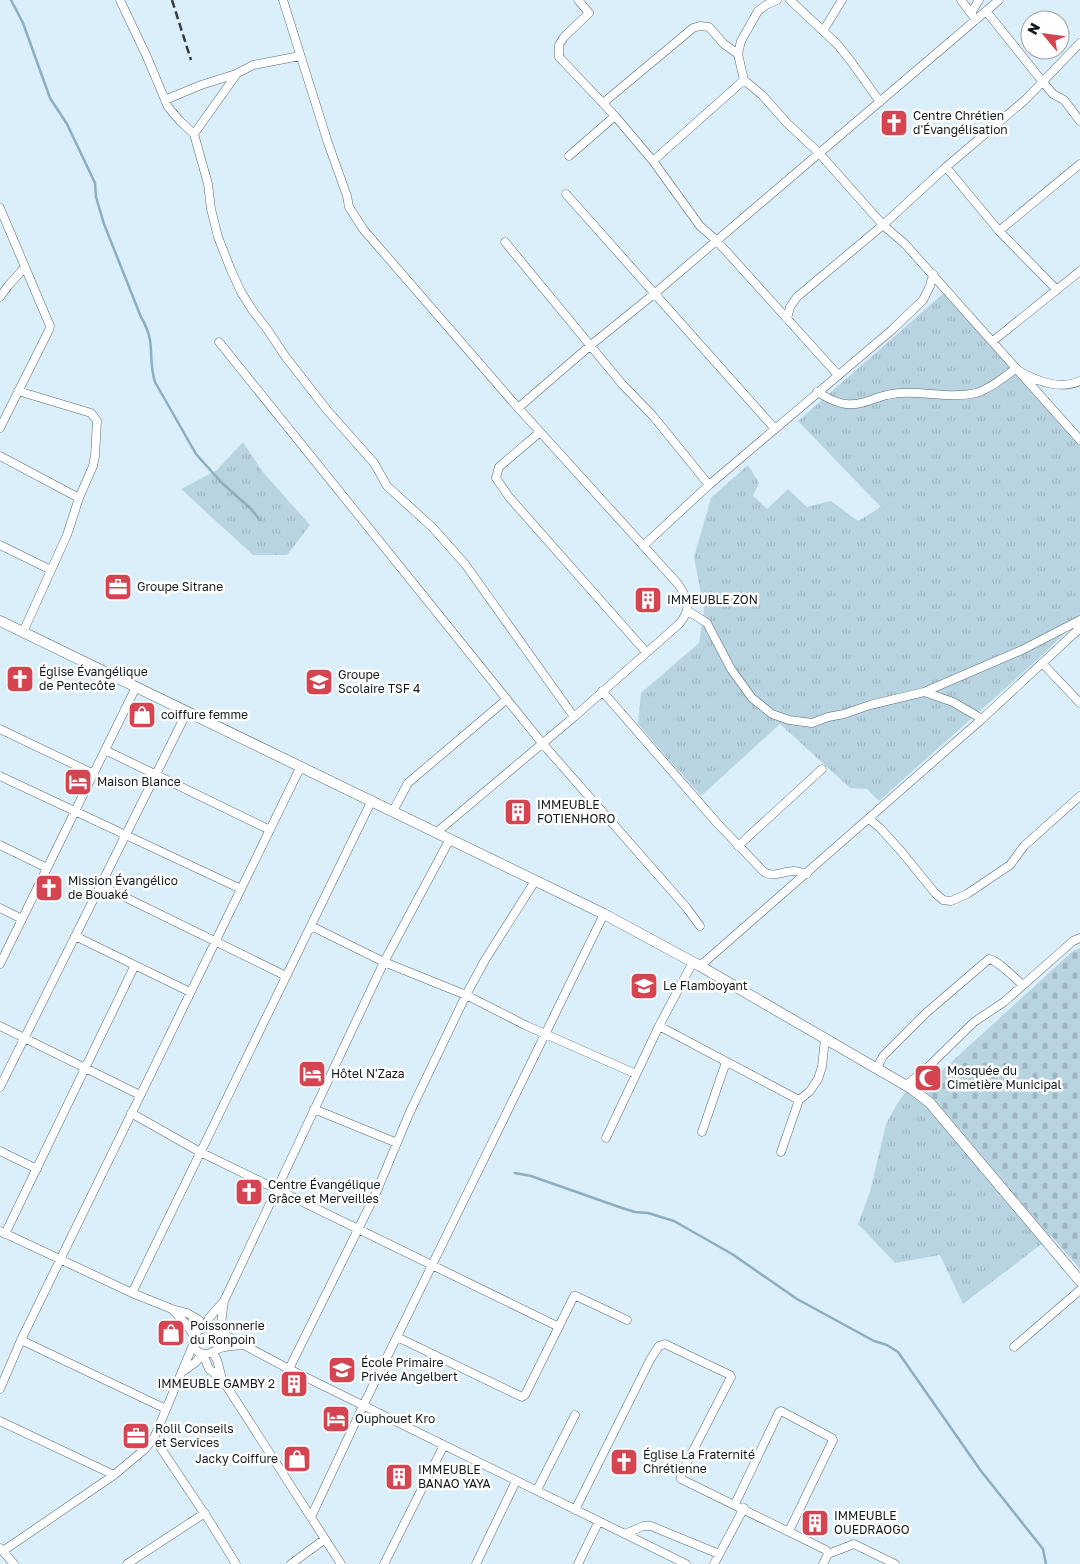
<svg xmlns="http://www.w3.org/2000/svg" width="1080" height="1564" viewBox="0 0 1080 1564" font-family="'Golos Text',sans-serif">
  <defs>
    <pattern id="grass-tufts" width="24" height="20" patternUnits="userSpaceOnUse" patternTransform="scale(1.25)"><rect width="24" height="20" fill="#b9d4e1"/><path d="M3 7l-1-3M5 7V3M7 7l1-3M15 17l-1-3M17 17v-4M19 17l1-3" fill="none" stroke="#9eb5c1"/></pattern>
    <pattern id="cemetery-stones" width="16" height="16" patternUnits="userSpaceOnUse" patternTransform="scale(1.25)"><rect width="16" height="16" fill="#b9d4e1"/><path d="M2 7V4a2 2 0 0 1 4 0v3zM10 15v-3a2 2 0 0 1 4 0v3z" fill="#9eb5c1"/></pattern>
  </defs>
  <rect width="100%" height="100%" fill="#dbeffa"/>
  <path fill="url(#grass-tufts)" d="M 945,292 L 1080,443 L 1080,619 L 1037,660 L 879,801 L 867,789 L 850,788 L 780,724 L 701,796 L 638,724 L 641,693 L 699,643 L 704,610 L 694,557 L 711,498 L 748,465 L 759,483 L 753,496 L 767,509 L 788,489 L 807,507 L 831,501 L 858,521 L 881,507 L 798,421 Z
    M 243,442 L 262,471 L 310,525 L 287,555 L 253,555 L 181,489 L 217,470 Z
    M 913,1081 L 923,1088 L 1052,1236 L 963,1304 L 940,1255 L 895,1263 L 858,1224 L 870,1192 L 886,1124 L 897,1104 Z"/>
  <path fill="url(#cemetery-stones)" d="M 1080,948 L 1080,1269 L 923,1088 L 1073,951 Z"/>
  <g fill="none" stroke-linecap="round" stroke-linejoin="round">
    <path stroke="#8eadbd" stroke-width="2.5" d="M 11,0 L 23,23 L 50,98 L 67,124 L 95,183 L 96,197 L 104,224 L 141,317 C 157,344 147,356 155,382 L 196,454 L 221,482 L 251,509 L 260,520
      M 515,1173 L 531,1176 L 622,1208 L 635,1212 L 648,1213 L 674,1221 L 732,1254 L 797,1299 L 874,1341 L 887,1345 L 898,1352 L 981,1471 L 1043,1549 L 1046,1564"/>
    <defs>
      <path id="minor" d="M 120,0 L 147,57 L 168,107 L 180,121 L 194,134 L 208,184 L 211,209 L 218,237 L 231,270 L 241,292 L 253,311 L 267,329 L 285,356 L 327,410 L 374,463 L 387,486 L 433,528 L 465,564 L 574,717
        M 283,0 L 328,143 L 347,196 L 349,207 L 363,229 L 512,401 L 678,584 C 689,600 692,609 679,624 L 574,717 L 437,832
        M 578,0 L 589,13 L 564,37 L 559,45 L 559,57 L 615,116 L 653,161 L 700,226 L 716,240 L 838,375
        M 777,0 L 766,5 L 758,11 L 741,41 L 738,54 L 744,80 L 762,95 L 787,123 L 819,153 L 883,225 L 905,244 L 1080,440
        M 790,0 L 837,44 L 850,60 L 880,102
        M 961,0 L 976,20
        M 986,11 L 1042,81 L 1053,94 L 1064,100 L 1080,121
        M 971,13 L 979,0
        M 823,31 L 842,0
        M 165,100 L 201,85 L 236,74 L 253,65 L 300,56
        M 603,103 L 693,28 L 700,26 L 709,27 L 724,44 L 738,54
        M 194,134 L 236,75
        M 569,156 L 615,116
        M 653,161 L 744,80
        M 946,167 L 999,231 L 1057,290
        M 566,194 L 775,429
        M 0,208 L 50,326 L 49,330 L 0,428
        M 999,231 L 1080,164
        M 505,242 L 622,384 L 653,416 L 709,485
        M 0,297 L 8,286 L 25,267
        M 787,319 L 790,307 L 797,297 L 883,225 L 946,167 L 1025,100 L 1080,43
        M 993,341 L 1080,271
        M 219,342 L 542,743 L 686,907 L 700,926
        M 18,391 L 91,413 L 97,421 L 95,456 L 93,466 L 79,498 L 67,535 L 23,632
        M 817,392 C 826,397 835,403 846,404 C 861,406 873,398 887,395 C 916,388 947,400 976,393 C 991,389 1003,377 1016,369 C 1034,380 1058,391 1080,381
        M 518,408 L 591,345 L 654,294 L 999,0
        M 540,432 L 499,467 L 496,478 L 509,497 L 646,652
        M 0,456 L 79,498
        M 0,545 L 51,570
        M 643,546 L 709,485 L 893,329 L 923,300 L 930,286 L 933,274
        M 688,611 L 707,623 L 731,669 L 752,698 L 772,714 L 789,720 L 812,723 L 828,717 L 844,714 L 870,705 L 924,692 L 1022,650 L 1080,620
        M 1042,663 L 1080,703
        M 602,691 L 717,823 L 764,872 C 773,878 783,871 794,871 C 798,871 803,873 807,874
        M 924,692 L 953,702 L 982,719
        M 0,729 L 94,774
        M 105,750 L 270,830
        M 0,776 L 241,889
        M 393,811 L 408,783 L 507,699
        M 869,819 L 880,828 L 900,850 L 935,893 L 943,900 L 951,901 L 967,894 L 1010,865 L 1024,846 L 1080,796
        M 0,845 L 47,868
        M 738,846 L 822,769
        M 100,885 L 286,976
        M 0,908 L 22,919
        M 311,926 L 384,962 L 466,995 L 527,1026 L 636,1074
        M 75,936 L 190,992
        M 0,964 L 136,687
        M 700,966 L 982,719 L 1080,628
        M 0,1026 L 140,1095
        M 659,1026 L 799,1100
        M 877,1068 L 883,1056 L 926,1013 L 989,959 C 999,961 1014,978 1023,985
        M 906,1085 L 924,1071 L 974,1022 L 1004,1002 L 1073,941 L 1080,938
        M 0,1087 L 187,712
        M 314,1109 L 397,1143
        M 131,1113 L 200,1152 L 559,1327
        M 702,1132 L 726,1062
        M 606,1138 L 659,1026 L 693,962
        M 0,1151 L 37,1169
        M 781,1152 L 799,1100 L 810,1091 L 818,1079 L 822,1067 L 825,1039
        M 0,1231 L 132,1293 L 172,1309 L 187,1313 L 199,1320 L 204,1328
        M 5,1234 L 135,965
        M 132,1293 L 372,800
        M 172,1309 L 187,1325 L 194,1336
        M 206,1328 L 209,1318 L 224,1301 L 384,962 L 450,839
        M 217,1333 L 221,1324 L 224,1301
        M 218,1335 L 225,1335 L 289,1369 L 686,1564
        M 397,1337 L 522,1397 L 525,1395 L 574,1296 L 576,1296 L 627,1320
        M 21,1340 L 166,1409
        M 1014,1347 L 1080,1290
        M 216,1350 C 221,1342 220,1336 213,1330 C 191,1321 186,1353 205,1354 C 210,1354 212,1352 216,1350 C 223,1346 235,1346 243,1345
        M 213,1353 L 217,1360 L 222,1379 L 341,1564
        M 203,1354 L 209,1369 L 222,1379
        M 289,1369 L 376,1193 L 409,1114 L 466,995 L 485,960 L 535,881
        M 182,1372 L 196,1362 L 202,1354
        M 0,1389 L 21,1340 L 301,766
        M 0,1421 L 114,1475
        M 154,1438 L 210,1522 L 236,1564
        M 537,1490 L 575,1415
        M 735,1504 L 779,1412 L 781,1411 L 832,1438 L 833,1440 L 789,1531
        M 575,1510 L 650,1360 L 659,1346 L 665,1344 L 730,1375 L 731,1377 L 681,1474 L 681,1479 L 826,1550 L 828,1554
        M 311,1517 L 363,1406 L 604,914
        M 625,1534 L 643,1526 L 651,1526 L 719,1554
        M 0,1548 L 14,1564
        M 3,1551 L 114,1475 L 145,1449 L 154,1438 L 193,1345
        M 127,1564 L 205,1513
        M 291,1564 L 325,1539
        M 384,1564 L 444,1445
        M 476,1564 L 516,1481
        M 578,1564 L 599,1521
        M 714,1564 L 744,1508
        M 823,1564 L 828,1554 L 854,1544 L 895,1564"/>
      <path id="tertiary" d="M 0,621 L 604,914 L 700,966 L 912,1089 L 930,1103 L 1080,1281"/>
    </defs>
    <use href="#minor" stroke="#576972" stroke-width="9"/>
    <use href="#tertiary" stroke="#576972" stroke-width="11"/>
    <use href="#minor" stroke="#fff" stroke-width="8"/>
    <use href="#tertiary" stroke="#fff" stroke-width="10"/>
    <path stroke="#343d42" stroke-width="2.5" stroke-dasharray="8 4" stroke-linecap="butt" d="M 172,0 L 191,60"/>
  </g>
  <defs>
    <symbol id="church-square" viewBox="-11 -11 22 22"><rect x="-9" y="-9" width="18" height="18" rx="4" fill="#d54451" stroke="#fff"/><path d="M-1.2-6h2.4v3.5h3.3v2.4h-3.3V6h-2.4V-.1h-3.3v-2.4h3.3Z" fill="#fff"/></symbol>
    <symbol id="office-square" viewBox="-11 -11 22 22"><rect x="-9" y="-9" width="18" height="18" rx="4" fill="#d54451" stroke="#fff"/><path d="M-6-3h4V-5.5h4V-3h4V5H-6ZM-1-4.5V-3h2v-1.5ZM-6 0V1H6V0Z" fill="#fff"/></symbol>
    <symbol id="building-square" viewBox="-11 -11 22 22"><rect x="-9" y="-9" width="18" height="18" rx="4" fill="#d54451" stroke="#fff"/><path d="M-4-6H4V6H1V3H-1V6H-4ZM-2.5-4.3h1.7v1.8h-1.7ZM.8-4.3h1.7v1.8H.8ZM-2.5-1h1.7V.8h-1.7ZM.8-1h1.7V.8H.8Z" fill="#fff"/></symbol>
    <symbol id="school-square" viewBox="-11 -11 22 22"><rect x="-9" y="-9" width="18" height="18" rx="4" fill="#d54451" stroke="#fff"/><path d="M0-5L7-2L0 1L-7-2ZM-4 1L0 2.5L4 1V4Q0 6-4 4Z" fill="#fff"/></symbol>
    <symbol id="shop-square" viewBox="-11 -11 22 22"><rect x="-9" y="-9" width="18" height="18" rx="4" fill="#d54451" stroke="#fff"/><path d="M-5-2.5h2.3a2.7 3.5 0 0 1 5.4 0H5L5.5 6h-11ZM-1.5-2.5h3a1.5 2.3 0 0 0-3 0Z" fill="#fff"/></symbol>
    <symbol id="hotel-square" viewBox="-11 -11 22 22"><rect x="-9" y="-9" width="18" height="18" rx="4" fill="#d54451" stroke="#fff"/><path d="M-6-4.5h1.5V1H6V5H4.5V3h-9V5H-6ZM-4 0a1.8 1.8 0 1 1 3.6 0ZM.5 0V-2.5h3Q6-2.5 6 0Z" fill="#fff"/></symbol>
    <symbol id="mosque-square" viewBox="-11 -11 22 22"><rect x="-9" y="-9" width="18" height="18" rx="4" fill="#d54451" stroke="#fff"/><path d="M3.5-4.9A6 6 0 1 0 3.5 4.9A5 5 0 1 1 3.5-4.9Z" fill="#fff"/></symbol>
  </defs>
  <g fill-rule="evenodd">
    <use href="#church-square" x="878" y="107" width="32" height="32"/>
    <use href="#office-square" x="102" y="571" width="32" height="32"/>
    <use href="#building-square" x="632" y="584" width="32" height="32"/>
    <use href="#church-square" x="4" y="663" width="32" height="32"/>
    <use href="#school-square" x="303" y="666" width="32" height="32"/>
    <use href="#shop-square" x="126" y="699" width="32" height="32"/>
    <use href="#hotel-square" x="62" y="766" width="32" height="32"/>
    <use href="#building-square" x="502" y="796" width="32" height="32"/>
    <use href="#church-square" x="33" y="872" width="32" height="32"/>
    <use href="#school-square" x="628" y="970" width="32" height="32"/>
    <use href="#hotel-square" x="296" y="1058" width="32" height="32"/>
    <use href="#mosque-square" x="912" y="1062" width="32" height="32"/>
    <use href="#church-square" x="233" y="1176" width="32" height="32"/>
    <use href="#shop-square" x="155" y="1317" width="32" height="32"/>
    <use href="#school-square" x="326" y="1354" width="32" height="32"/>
    <use href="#building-square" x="278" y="1368" width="32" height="32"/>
    <use href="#hotel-square" x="320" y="1403" width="32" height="32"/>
    <use href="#office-square" x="120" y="1420" width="32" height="32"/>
    <use href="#shop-square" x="281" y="1443" width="32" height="32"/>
    <use href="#church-square" x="608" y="1446" width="32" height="32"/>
    <use href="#building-square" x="383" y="1461" width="32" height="32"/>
    <use href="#building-square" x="799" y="1507" width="32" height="32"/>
  </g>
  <g text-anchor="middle" stroke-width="5" stroke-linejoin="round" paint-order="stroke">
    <g font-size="12" fill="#12191d" stroke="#fff" text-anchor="start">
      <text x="913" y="120">Centre Chrétien<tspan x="913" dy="14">d'Évangélisation</tspan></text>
      <text x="137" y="591">Groupe Sitrane</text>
      <text x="667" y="604">IMMEUBLE ZON</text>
      <text x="39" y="676">Église Évangélique<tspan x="39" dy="14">de Pentecôte</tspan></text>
      <text x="338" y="679">Groupe<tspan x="338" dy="14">Scolaire TSF 4</tspan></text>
      <text x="161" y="719">coiffure femme</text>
      <text x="97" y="786">Maison Blance</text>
      <text x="537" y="809">IMMEUBLE<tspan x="537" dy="14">FOTIENHORO</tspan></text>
      <text x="68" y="885">Mission Évangélico<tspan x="68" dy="14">de Bouaké</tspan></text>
      <text x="663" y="990">Le Flamboyant</text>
      <text x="947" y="1075">Mosquée du<tspan x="947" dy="14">Cimetière Municipal</tspan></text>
      <text x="331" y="1078">Hôtel N'Zaza</text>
      <text x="268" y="1189">Centre Évangélique<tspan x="268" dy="14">Grâce et Merveilles</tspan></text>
      <text x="190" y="1330">Poissonnerie<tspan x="190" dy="14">du Ronpoin</tspan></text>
      <text x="361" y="1367">École Primaire<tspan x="361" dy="14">Privée Angelbert</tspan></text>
      <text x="275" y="1388" text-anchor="end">IMMEUBLE GAMBY 2</text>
      <text x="355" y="1423">Ouphouet Kro</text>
      <text x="155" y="1433">Rolil Conseils<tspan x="155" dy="14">et Services</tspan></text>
      <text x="643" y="1459">Église La Fraternité<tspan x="643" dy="14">Chrétienne</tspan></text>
      <text x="278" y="1463" text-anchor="end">Jacky Coiffure</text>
      <text x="418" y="1474">IMMEUBLE<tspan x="418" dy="14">BANAO YAYA</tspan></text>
      <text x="834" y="1520">IMMEUBLE<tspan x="834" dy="14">OUEDRAOGO</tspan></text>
    </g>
  </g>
  <g transform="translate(1045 35) rotate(299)"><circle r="24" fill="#ffffff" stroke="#a0a3a5"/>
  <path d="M0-4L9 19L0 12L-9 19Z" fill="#d54451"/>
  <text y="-8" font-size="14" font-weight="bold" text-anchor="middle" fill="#12191d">N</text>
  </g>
</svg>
